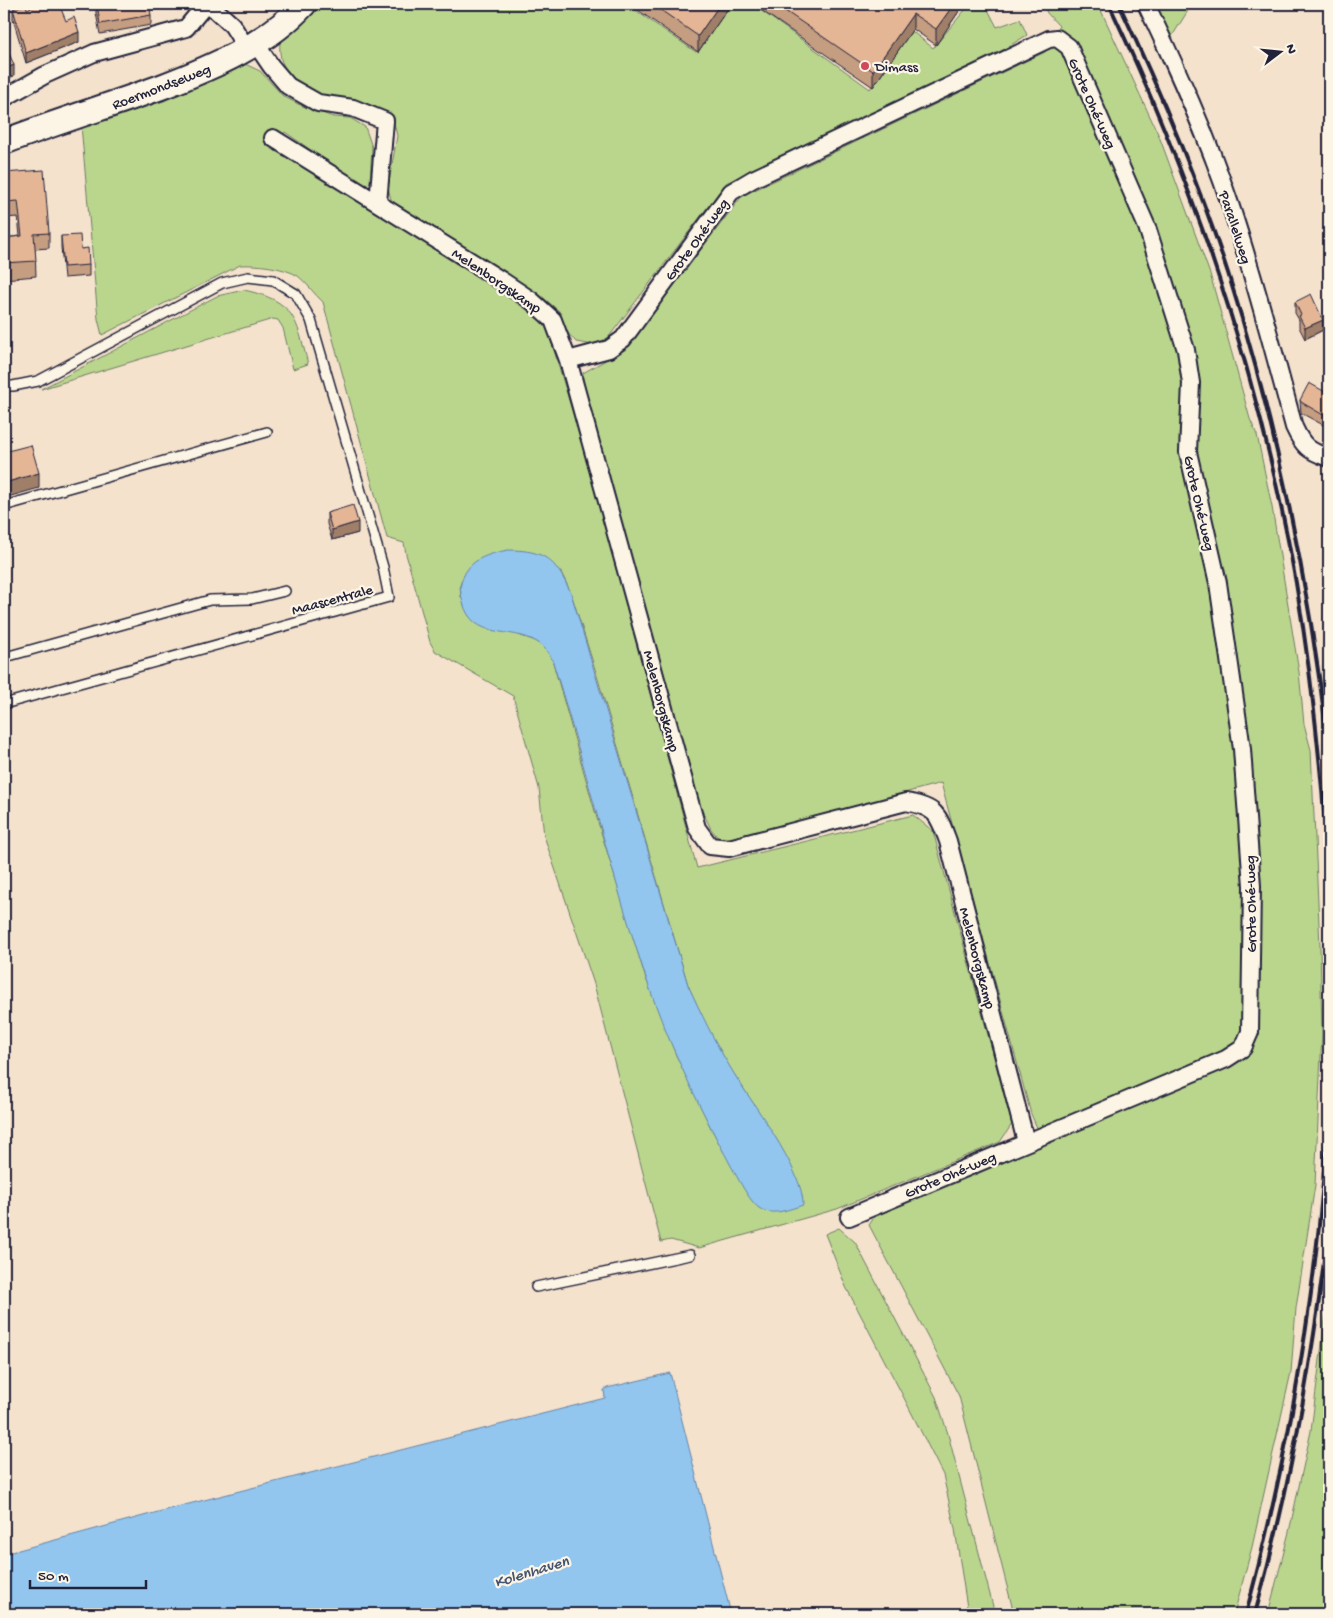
<svg xmlns="http://www.w3.org/2000/svg" width="1333" height="1618" viewBox="0 0 1333 1618" font-family="'Gochi Hand',sans-serif">
  <rect width="100%" height="100%" fill="#f5e2cd"/>
  <filter id="ink" filterUnits="userSpaceOnUse"><feTurbulence type="fractalNoise" baseFrequency=".02" numOctaves="2"/><feDisplacementMap in="SourceGraphic" scale="10" xChannelSelector="R" yChannelSelector="G"/><feConvolveMatrix kernelMatrix="1 2 1 2 8 2 1 2 1" color-interpolation-filters="sRGB"/></filter>
  <g filter="url(#ink)">
    <path fill="#bad68d" stroke="#6e7c64" fill-rule="evenodd" d="M 313,4 L 626,4 L 696,52 L 728,4 L 752,4 L 870,89 L 909,29 L 933,48 L 970,4 L 985,4 L 997,27 L 1020,19 L 1027,35 L 1001,51 L 726,183 L 608,338 L 593,345 L 576,342 L 567,332 L 559,311 L 540,295 L 392,203 L 388,188 L 397,136 L 394,123 L 382,113 L 317,95 C 305,89 284,72 281,59 C 279,51 280,42 280,34 Z
      M 1043,4 L 1098,4 L 1159,136 L 1210,274 L 1250,419 L 1257,435 L 1272,507 L 1299,672 L 1304,724 L 1311,750 L 1320,946 L 1322,1033 L 1315,1185 L 1296,1308 L 1291,1372 L 1252,1547 L 1234,1614 L 1014,1614 L 959,1396 L 869,1225 L 878,1212 L 1044,1144 L 1031,1114 L 941,783 L 732,840 L 719,839 L 711,829 L 700,806 L 583,385 L 583,373 L 625,349 L 742,196 L 1045,52 L 1059,26 L 1047,13 Z
      M 1154,4 L 1192,4 L 1171,38 Z
      M 245,64 L 260,71 L 283,96 L 298,104 L 333,117 L 350,118 L 365,127 L 372,147 L 370,182 L 364,187 L 285,132 L 274,149 L 383,215 L 441,254 L 538,317 L 548,330 L 594,484 L 697,868 L 913,815 L 933,831 L 1012,1124 L 1000,1142 L 837,1209 L 699,1248 L 671,1240 L 661,1242 L 594,984 L 544,836 L 539,788 L 513,696 L 435,651 L 430,642 L 406,554 L 404,543 L 387,538 L 323,302 C 314,294 307,283 298,276 C 284,267 256,264 240,265 L 102,335 L 98,319 L 81,125 L 164,101 L 229,67 ZM 561,572 L 571,593 L 595,669 L 688,985 L 706,1026 L 730,1068 L 778,1142 L 736,1173 L 712,1130 L 676,1055 L 645,976 L 598,822 L 552,659 L 545,648 L 536,641 L 521,636 L 461,597 L 460,585 L 464,575 Z
      M 244,290 C 295,301 296,318 308,364 L 293,369 L 283,328 L 278,320 L 273,319 L 41,389 L 217,296 Z
      M 839,1228 L 855,1242 L 936,1397 L 948,1434 L 995,1614 L 968,1614 L 955,1529 L 943,1475 L 902,1394 L 846,1287 L 825,1234 Z
      M 1329,1288 L 1329,1614 L 1268,1614 L 1289,1532 L 1311,1431 Z"/>
    <path fill="#92c6ef" stroke="#6584a7" d="M 508,550 C 546,550 555,560 571,593 L 688,985 C 701,1013 714,1041 730,1067 C 749,1100 804,1169 803,1205 C 790,1209 772,1217 759,1208 C 748,1201 730,1163 723,1151 C 693,1094 665,1036 645,975 C 610,871 585,764 552,659 C 548,653 544,646 537,642 C 510,626 474,641 463,603 C 461,595 459,587 462,580 C 469,559 488,554 508,550 Z
      M 670,1373 L 731,1614 L 4,1614 L 4,1554 L 169,1509 L 605,1398 L 604,1390 L 607,1388 Z"/>
    <g fill="none" stroke-linecap="round" stroke-linejoin="round">
      <defs>
        <path id="lane" d="M 4,386 L 13,386 L 38,381 L 222,283 L 248,277 L 273,280 L 296,294 L 311,320 L 383,567 L 389,597 L 4,704
          M 4,506 L 267,432
          M 4,660 L 9,656 L 210,600 L 252,599 L 285,591
          M 536,1287 L 690,1255"/>
        <path id="street" d="M 209,4 L 232,25 L 247,49
          M 1146,4 C 1177,69 1207,135 1230,204 C 1254,277 1274,352 1294,427 C 1303,447 1309,451 1329,458
          M 256,44 L 271,66 L 288,86 L 318,103 L 353,108 L 385,121 L 378,203
          M 4,98 L 45,75 L 94,53 L 186,28 L 206,4
          M 273,138 L 501,280 L 531,300 L 553,320 L 568,360 L 697,828 L 710,846 L 729,848 L 906,802 C 936,807 938,814 948,841 L 1026,1142
          M 568,360 L 609,349 L 623,339 L 731,192 L 753,179 L 1049,39 L 1057,38 L 1069,47 L 1147,227 L 1186,350 L 1191,383 L 1188,452 L 1218,583 L 1242,749 L 1252,886 L 1250,1032 L 1243,1048 L 1226,1059 L 849,1217"/>
        <path id="secondary" d="M 4,142 C 55,122 109,106 161,87 C 213,67 266,45 304,4"/>
      </defs>
      <use href="#lane" stroke="#22223b" stroke-width="12"/>
      <use href="#street" stroke="#22223b" stroke-width="20"/>
      <use href="#secondary" stroke="#22223b" stroke-width="28"/>
      <use href="#lane" stroke="#fcf5e5" stroke-width="9"/>
      <use href="#street" stroke="#fcf5e5" stroke-width="16"/>
      <use href="#secondary" stroke="#fcf5e5" stroke-width="24"/>
      <path stroke="#22223b" stroke-width="4" d="M 1109,4 C 1196,188 1261,383 1296,583 C 1313,683 1323,783 1329,884
        M 1119,4 C 1160,91 1198,181 1228,273 C 1278,430 1310,590 1329,753
        M 1246,1614 C 1292,1442 1322,1265 1329,1087
        M 1255,1614 C 1291,1485 1314,1353 1329,1220"/>
    </g>
    <path fill="#c59d81" stroke="#22223b" d="M 96,4 L 151,15 L 151,25 L 100,34 L 96,13 Z
      M 629,4 L 731,4 L 698,52 Z
      M 752,4 L 964,4 L 936,45 L 913,29 L 873,87 Z
      M 13,9 L 27,9 L 66,21 L 79,42 L 26,63 L 13,19 Z
      M 4,173 L 49,233 L 49,248 L 35,249 L 36,276 L 4,279 L 6,300 L 6,316 L 4,316 L 4,238 L 20,236 L 18,217 L 4,218 Z
      M 61,236 L 81,249 L 89,265 L 89,276 L 64,278 L 61,247 Z
      M 1295,302 L 1323,330 L 1305,339 L 1299,327 L 1299,320 L 1295,313 Z
      M 1329,394 L 1329,419 L 1325,426 L 1301,413 L 1300,400 Z
      M 327,513 L 358,533 L 332,540 L 327,524 Z"/>
    <path fill="#a07f69" stroke="#22223b" d="M 720,4 L 731,4 L 698,52 L 698,36 Z
      M 954,4 L 964,4 L 936,45 L 936,29 Z
      M 913,14 L 913,29 L 873,87 L 873,71 Z
      M 79,32 L 79,42 L 26,63 L 26,53 Z
      M 14,65 L 14,76 L 4,80 L 4,69 Z
      M 1323,320 L 1323,330 L 1305,339 L 1305,328 Z
      M 1329,408 L 1329,419 L 1325,426 L 1325,416 Z
      M 39,473 L 39,488 L 4,498 L 4,483 Z
      M 358,522 L 358,533 L 332,540 L 332,530 Z"/>
    <path fill="#e5b696" stroke="#22223b" d="M 26,4 L 27,9 L 40,4 L 59,4 L 66,21 L 74,17 L 79,32 L 26,53 L 13,9 Z
      M 97,4 L 111,4 L 111,6 L 126,4 L 149,4 L 151,15 L 100,24 Z
      M 652,4 L 720,4 L 698,36 Z
      M 775,4 L 954,4 L 936,29 L 913,14 L 873,71 Z
      M 8,51 L 14,65 L 4,69 L 4,53 Z
      M 44,170 L 49,233 L 34,234 L 36,261 L 4,263 L 4,238 L 22,236 L 18,201 L 4,202 L 4,173 Z
      M 80,235 L 81,249 L 88,248 L 89,265 L 64,267 L 61,236 Z
      M 4,269 L 6,300 L 4,300 Z
      M 1311,294 L 1323,320 L 1305,328 L 1299,316 L 1301,315 L 1295,302 Z
      M 1309,383 L 1329,394 L 1329,408 L 1325,416 L 1301,402 L 1300,400 Z
      M 31,445 L 39,473 L 4,483 L 4,452 Z
      M 353,505 L 358,522 L 332,530 L 327,513 Z"/>
  </g>
  <circle fill="#d1495b" stroke="#fcf5e5" stroke-width="2" cx="865" cy="66" r="5"/>
  <g text-anchor="middle" stroke-width="4.5" stroke-linejoin="round" paint-order="stroke">
    <g font-size="15" fill="#22223b" stroke="#fcf5e5" text-anchor="start">
      <text x="875" y="71">Dimass</text>
    </g>
    <g font-size="15" fill="#22223b" stroke="#fcf5e5">
      <text transform="translate(161 86) rotate(-21)" y="5">Roermondseweg</text>
      <text transform="translate(1093 103) rotate(66)" y="5">Grote Ohé-weg</text>
      <text transform="translate(1236 227) rotate(72)" y="5">Parallelweg</text>
      <text transform="translate(696 239) rotate(-54)" y="5">Grote Ohé-weg</text>
      <text transform="translate(497 280) rotate(34)" y="5">Melenborgskamp</text>
      <text transform="translate(1200 503) rotate(77)" y="5">Grote Ohé-weg</text>
      <text transform="translate(332 599) rotate(-15)" y="5">Maascentrale</text>
      <text transform="translate(662 701) rotate(75)" y="5">Melenborgskamp</text>
      <text transform="translate(1250 904) rotate(-91)" y="5">Grote Ohé-weg</text>
      <text transform="translate(978 958) rotate(75)" y="5">Melenborgskamp</text>
      <text transform="translate(950 1174) rotate(-23)" y="5">Grote Ohé-weg</text>
    </g>
    <g font-size="16" font-style="italic" fill="#445371" stroke="#fcf5e5">
      <text transform="translate(531 1570) rotate(-17)" y="6">Kolenhaven</text>
    </g>
  </g>
  <rect width="1333" height="1618" fill="none" stroke="#fcf5e5" stroke-width="20"/>
  <rect x="10" y="10" width="1313" height="1598" fill="none" stroke="#22223b" stroke-width="2" filter="url(#ink)"/>
  <g transform="translate(1280 52) rotate(74)" stroke="#fcf5e5" stroke-width="4" paint-order="stroke">
  <path d="M0-4L9 19L0 12L-9 19Z" fill="#22223b"/>
  <text y="-8" font-size="14" font-weight="bold" text-anchor="middle" fill="#22223b">N</text>
  </g>
  <path d="M30 1580v8h116v-8" fill="none" stroke="#22223b" stroke-width="2.5"/>
  <text x="38" y="1580" font-size="15" fill="#22223b" stroke="#fcf5e5" stroke-width="4" paint-order="stroke">50 m</text>
</svg>
